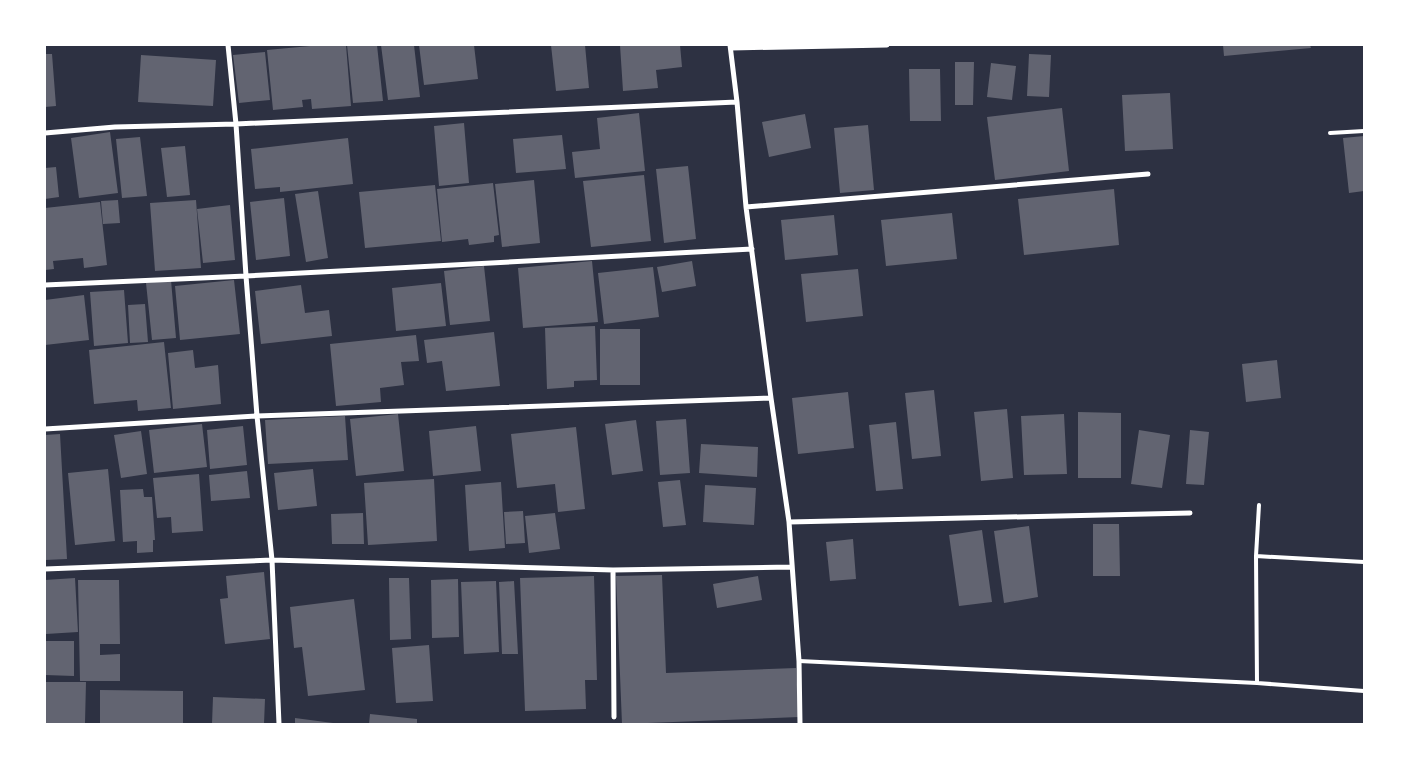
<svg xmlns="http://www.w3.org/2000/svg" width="1409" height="769" viewBox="0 0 1409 769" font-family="Helvetica,sans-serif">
  <rect width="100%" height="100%" fill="#2d3142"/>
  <path fill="#626471" d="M 321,45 L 346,45 L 351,106 L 312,109 L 311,99 L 302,100 L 303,107 L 273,110 L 267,50 Z
    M 347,45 L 377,45 L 383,101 L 353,103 Z
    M 381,45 L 414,45 L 420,97 L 388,100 Z
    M 419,45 L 474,45 L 478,79 L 424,85 Z
    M 551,45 L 585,45 L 589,88 L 556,91 Z
    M 620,45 L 680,45 L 682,67 L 656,70 L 658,88 L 623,91 Z
    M 1223,45 L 1310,45 L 1311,48 L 1224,56 Z
    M 265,52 L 270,100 L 239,103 L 233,55 Z
    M 45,54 L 52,54 L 56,106 L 45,107 Z
    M 1029,54 L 1051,55 L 1049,97 L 1027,96 Z
    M 141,55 L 216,60 L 213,106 L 138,102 Z
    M 955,62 L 974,62 L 973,105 L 955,105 Z
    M 991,63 L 1016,66 L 1012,100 L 987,97 Z
    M 909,69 L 940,69 L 941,121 L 910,121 Z
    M 1170,93 L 1173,149 L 1125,151 L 1122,95 Z
    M 1062,108 L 1069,171 L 995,180 L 987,117 Z
    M 639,113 L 645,171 L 575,178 L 572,152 L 600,149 L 597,118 Z
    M 805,114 L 811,148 L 769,157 L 762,122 Z
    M 464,123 L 469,183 L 439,186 L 434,126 Z
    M 868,125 L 874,190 L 840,193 L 834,128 Z
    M 110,132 L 118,193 L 79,198 L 71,138 Z
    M 562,135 L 566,169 L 516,173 L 513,139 Z
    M 1364,136 L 1364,191 L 1349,193 L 1343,138 Z
    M 140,137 L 147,196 L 122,198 L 116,139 Z
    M 348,138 L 353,184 L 280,192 L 280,187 L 255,189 L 251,149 Z
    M 185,146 L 190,195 L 167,197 L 161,148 Z
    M 688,166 L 696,239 L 664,243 L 656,169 Z
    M 56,167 L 59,197 L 45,199 L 45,168 Z
    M 644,175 L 651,241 L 591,247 L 583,181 Z
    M 534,180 L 540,243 L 502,247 L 495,184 Z
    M 493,183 L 499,235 L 494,236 L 494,242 L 469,245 L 468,239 L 442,242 L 437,189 Z
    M 435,185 L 441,241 L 365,248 L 359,192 Z
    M 1114,189 L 1119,245 L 1024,255 L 1018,199 Z
    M 318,191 L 328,258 L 306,262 L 295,194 Z
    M 284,198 L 290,256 L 256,260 L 250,202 Z
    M 118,200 L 120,223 L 103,224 L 101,201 Z
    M 196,200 L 201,268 L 155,271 L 150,203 Z
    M 100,202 L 107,265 L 84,268 L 83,258 L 53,261 L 54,269 L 45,270 L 45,208 Z
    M 230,205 L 235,260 L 203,263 L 197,209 Z
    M 952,213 L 957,259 L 886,266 L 881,220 Z
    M 834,215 L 838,255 L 785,260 L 781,220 Z
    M 592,261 L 598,322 L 523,328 L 518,268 Z
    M 692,261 L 696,286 L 662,292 L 657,267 Z
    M 484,266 L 490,321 L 450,325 L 444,271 Z
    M 653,267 L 659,317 L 604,324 L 598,273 Z
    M 858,269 L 863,316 L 806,322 L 801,274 Z
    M 171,280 L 176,338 L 152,340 L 146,283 Z
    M 234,280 L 240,334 L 180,340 L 175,286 Z
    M 441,283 L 446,326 L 396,331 L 392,288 Z
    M 301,285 L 305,313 L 329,310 L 332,336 L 261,344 L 255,291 Z
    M 124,290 L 128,343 L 94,346 L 90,292 Z
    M 84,295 L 89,340 L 45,345 L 45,300 Z
    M 145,304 L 148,342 L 130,343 L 128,305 Z
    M 595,326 L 597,380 L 574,381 L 574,387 L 547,389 L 545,328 Z
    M 600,329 L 640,329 L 640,385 L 600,385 Z
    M 494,332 L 500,386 L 446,391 L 442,361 L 427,363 L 424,340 Z
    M 416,335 L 419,361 L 401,362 L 404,385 L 380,388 L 381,402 L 336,406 L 330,344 Z
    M 164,342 L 171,408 L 138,411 L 137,400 L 94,404 L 89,350 Z
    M 193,350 L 195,368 L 218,365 L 221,404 L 173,409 L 168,353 Z
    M 1277,360 L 1281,398 L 1246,402 L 1242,364 Z
    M 934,390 L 941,456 L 912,459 L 905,393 Z
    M 848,392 L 854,448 L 798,454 L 792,398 Z
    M 1007,409 L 1013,478 L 981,481 L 974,412 Z
    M 1078,412 L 1121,413 L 1121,478 L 1078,478 Z
    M 398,414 L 404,471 L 356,476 L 350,419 Z
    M 1064,414 L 1067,474 L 1024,475 L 1021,416 Z
    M 345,416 L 348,460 L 268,464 L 265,420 Z
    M 686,419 L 690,473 L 660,475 L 656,421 Z
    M 636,420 L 643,471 L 612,475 L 605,424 Z
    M 896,422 L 903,489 L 876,491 L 869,425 Z
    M 202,424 L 207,467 L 154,473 L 149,430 Z
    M 243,426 L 247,465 L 210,469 L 207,430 Z
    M 476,426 L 481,471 L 433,476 L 429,431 Z
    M 576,427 L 585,509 L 558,512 L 555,484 L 517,488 L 511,434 Z
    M 1139,430 L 1170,435 L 1162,488 L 1131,484 Z
    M 1190,430 L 1209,432 L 1204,485 L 1186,484 Z
    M 141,431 L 147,474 L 121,478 L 114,435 Z
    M 60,434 L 67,559 L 45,560 L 45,435 Z
    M 701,444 L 758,447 L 757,477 L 699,473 Z
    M 108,469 L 115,541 L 75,545 L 68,473 Z
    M 313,469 L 317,506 L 278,510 L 274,473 Z
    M 247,471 L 250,498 L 211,501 L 209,475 Z
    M 199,474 L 203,531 L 172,533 L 171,517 L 157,518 L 153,478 Z
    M 434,479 L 437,541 L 368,545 L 364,483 Z
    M 680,480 L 686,525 L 663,527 L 658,482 Z
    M 501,482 L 505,548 L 469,551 L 465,485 Z
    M 705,485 L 756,488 L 754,525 L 703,522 Z
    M 143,489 L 144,497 L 152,497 L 155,540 L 153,540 L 153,552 L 137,553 L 137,541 L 123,542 L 120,490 Z
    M 523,511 L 525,543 L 506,544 L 504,512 Z
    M 363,513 L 364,544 L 332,544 L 331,514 Z
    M 555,513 L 560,549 L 529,553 L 525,516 Z
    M 1093,524 L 1119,524 L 1120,576 L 1093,576 Z
    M 1029,526 L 1038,597 L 1004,603 L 994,531 Z
    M 982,530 L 992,602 L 959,606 L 949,535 Z
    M 853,539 L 856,579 L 830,581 L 826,542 Z
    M 264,572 L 270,639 L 225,644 L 220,599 L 228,598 L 226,576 Z
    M 662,575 L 666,673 L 796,668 L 799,717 L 622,724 L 616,576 Z
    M 594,576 L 597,680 L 585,680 L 586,709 L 525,711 L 520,578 Z
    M 758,576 L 762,600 L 717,608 L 713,584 Z
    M 75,578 L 78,632 L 46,634 L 45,580 Z
    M 389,578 L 409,578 L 411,639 L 390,640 Z
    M 458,579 L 459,637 L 432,638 L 431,580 Z
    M 78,580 L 119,580 L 120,644 L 100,644 L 100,655 L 120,654 L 120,681 L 80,681 Z
    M 496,581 L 499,652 L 464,654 L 461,582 Z
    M 514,581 L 518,654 L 502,654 L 499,582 Z
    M 354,599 L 365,690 L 308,696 L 302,647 L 294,648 L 290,607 Z
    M 45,641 L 74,641 L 74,676 L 45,675 Z
    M 429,645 L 433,701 L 396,703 L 392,648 Z
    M 45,682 L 86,682 L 85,723 L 45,723 Z
    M 100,690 L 183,691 L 183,724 L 100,724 Z
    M 213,697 L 265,699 L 264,724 L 212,724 Z
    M 370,714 L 417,719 L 417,724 L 369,724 Z
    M 295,718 L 333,723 L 333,724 L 295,724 Z"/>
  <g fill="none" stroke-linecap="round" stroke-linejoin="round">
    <path stroke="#fff" stroke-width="4" d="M 1330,133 L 1364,131
      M 1256,556 L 1364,562
      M 799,661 L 1257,683 L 1364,691
      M 1257,683 L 1256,556 L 1259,505"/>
    <path stroke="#fff" stroke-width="5" d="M 228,45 L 236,124 L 246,276 L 257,416 L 272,560 L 279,724
      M 730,45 L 737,102 L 746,207 L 771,398 L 789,522 L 799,661 L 800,724
      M 731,48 L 887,45
      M 45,133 L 115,127 L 236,124 L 737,102
      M 746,207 L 1148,174
      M 45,285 L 246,276 L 752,249
      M 45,429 L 257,416 L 771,398
      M 789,522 L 1190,513
      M 45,569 L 272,560 L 613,570 L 792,567
      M 613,570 L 614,717"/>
  </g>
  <rect width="1409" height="769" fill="none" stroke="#ffffff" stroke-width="92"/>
</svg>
